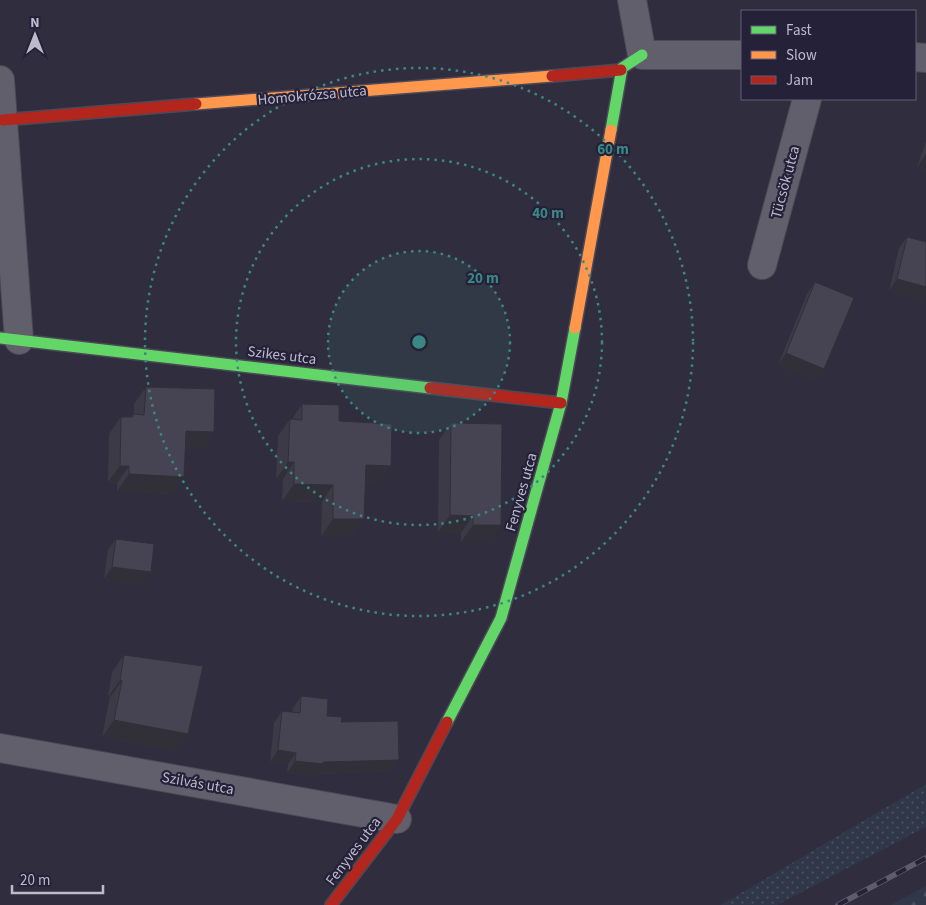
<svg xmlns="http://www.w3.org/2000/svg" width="926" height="905" viewBox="0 0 926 905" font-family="'Source Sans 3',sans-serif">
  <defs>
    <pattern id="grass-dots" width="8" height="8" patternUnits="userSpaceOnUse" patternTransform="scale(1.25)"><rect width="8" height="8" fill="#2f3749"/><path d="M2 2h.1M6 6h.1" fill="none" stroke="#4b5262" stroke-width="1.8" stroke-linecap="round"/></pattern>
    <pattern id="forest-firs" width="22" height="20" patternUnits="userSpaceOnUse" patternTransform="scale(1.25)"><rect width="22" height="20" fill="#2f3749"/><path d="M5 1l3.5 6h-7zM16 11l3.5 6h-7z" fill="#4b5262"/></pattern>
  </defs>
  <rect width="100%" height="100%" fill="#302e3e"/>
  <path fill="url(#grass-dots)" d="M 926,784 L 926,827 L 777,905 L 721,905 Z"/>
  <path fill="url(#forest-firs)" d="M 926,886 L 926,905 L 891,905 Z"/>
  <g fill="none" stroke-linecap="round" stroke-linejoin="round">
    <defs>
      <path id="street" d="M 632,0 L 642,55 L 742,55
        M 915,57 L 926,58
        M 0,80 L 19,340
        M 762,265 L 807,99
        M 0,748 L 397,819"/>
      <path id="fast" d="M 611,130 L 622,68 L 642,55
        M 0,338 L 430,388
        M 447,722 L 501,618 L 561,403 L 575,328"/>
      <path id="slow" d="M 196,104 L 552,76
        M 575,328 L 611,130"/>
      <path id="jam" d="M 552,76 L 621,70
        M 3,120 L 196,104
        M 430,388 L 561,403
        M 331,905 L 397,819 L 447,722"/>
    </defs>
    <use href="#street" stroke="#4b4955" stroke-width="30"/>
    <use href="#fast" stroke="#4b4957" stroke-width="14"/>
    <use href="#slow" stroke="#4b4957" stroke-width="14"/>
    <use href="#jam" stroke="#4b4957" stroke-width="14"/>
    <use href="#street" stroke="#615f6b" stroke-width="28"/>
    <use href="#fast" stroke="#63d668" stroke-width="11"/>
    <use href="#slow" stroke="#ff974d" stroke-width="11"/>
    <use href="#jam" stroke="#b3261e" stroke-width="11"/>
    <defs>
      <path id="rail" d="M 838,905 L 926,858"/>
    </defs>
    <use href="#rail" stroke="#605d6a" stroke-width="5.5"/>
    <use href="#rail" stroke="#242139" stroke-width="4" stroke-dasharray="11" stroke-linecap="butt"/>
  </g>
  <path fill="#3c3a47" d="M 926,142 L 926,171 L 917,167 Z
    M 907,237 L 926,242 L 926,294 L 922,300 L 889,291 L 899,248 Z
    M 815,282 L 824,369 L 816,380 L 778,365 L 807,294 Z
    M 146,387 L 214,432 L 202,448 L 185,448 L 184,477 L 172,494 L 117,491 L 117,483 L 108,482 L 109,434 L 121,417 L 131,417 L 134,414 L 134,404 Z
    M 302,404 L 339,421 L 379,483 L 366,482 L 352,536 L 321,536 L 322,502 L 282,501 L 283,479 L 276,479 L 278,436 L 290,419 L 292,419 Z
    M 451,423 L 489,542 L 461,542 L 461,533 L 438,532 L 439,440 Z
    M 116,539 L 142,584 L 104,579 L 108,550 Z
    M 124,655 L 176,751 L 102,737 L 110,697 L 108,697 L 112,672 Z
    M 301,696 L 327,716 L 341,722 L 391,771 L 316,774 L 315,775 L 287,773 L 288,764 L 270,762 L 274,723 L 282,711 L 292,712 L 293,708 Z"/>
  <path fill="#313039" d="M 926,154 L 926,171 L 917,167 Z
    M 897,279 L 926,287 L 926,294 L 922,300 L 889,291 Z
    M 786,353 L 824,369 L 816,380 L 778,365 Z
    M 186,431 L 214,432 L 202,448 L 174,448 Z
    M 288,462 L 294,462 L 283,479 L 276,479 Z
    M 366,465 L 391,466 L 379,483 L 354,482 Z
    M 120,466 L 129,466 L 117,483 L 108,482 Z
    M 129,474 L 184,477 L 172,494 L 117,491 Z
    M 294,484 L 333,485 L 322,502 L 282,501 Z
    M 450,515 L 473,516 L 461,533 L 438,532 Z
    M 333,519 L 364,519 L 352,536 L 321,536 Z
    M 473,525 L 501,525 L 489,542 L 461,542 Z
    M 112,567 L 151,572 L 142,584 L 104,579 Z
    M 120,680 L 122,681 L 110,697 L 108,697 Z
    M 114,720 L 188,734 L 176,751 L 102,737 Z
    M 278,750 L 296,753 L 288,764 L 270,762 Z
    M 399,760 L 391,771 L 316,774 L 315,775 L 287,773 L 295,761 L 323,762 Z"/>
  <path fill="#464452" stroke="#313039" d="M 907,237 L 926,242 L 926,287 L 897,279 Z
    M 815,282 L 854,298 L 824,369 L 786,353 Z
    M 146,387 L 215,389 L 214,432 L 186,431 L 184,477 L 129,474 L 129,466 L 120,466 L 121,417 L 133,417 L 133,414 L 144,415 Z
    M 302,404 L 339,405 L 339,421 L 392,424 L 391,466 L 366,465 L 364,519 L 333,519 L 333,485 L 294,484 L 294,462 L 288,462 L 290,419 L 302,420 Z
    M 451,423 L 502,424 L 501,525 L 473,525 L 473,516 L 450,515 Z
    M 116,539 L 154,544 L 151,572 L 112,567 Z
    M 124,655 L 203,666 L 188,734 L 114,720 L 122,681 L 120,680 Z
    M 301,696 L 328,699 L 327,716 L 342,717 L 341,722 L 398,721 L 399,760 L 323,762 L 323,764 L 295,761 L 296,753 L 278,750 L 282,711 L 300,713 Z"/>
  <circle cx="419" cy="342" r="91" fill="#3a8786" fill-opacity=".12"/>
  <g fill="none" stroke="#3a8786" stroke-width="2.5" stroke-dasharray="2.5 5">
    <circle cx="419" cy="342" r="91"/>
    <circle cx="419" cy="342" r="183"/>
    <circle cx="419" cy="342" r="274"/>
  </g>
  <g text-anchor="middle" stroke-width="4.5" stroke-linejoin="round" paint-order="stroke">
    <g font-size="15" fill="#bdbacd" stroke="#242139">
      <text transform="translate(312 95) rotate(-5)" y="5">Homokrózsa utca</text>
      <text transform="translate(785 182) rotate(-75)" y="5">Tücsök utca</text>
      <text transform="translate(282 355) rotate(7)" y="5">Szikes utca</text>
      <text transform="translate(521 492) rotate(-74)" y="5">Fenyves utca</text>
      <text transform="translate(198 783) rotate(10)" y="5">Szilvás utca</text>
      <text transform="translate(353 851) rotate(-53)" y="5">Fenyves utca</text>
    </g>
  </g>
  <circle cx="419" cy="342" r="8" fill="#3a8786" stroke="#242139" stroke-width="2.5"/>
  <g font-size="15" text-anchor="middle" font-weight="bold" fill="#3a8786" stroke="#242139" stroke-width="4.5" stroke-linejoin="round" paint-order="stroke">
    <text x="613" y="154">60 m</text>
    <text x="548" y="218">40 m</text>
    <text x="483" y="283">20 m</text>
  </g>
  <rect x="741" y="10" width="175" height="90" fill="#242139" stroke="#615e74"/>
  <rect x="751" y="26" width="25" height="8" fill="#63d668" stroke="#615e74"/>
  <text x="786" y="35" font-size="15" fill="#bdbacd">Fast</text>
  <rect x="751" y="51" width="25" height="8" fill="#ff974d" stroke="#615e74"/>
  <text x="786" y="60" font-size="15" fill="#bdbacd">Slow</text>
  <rect x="751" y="76" width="25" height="8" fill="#b3261e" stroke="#615e74"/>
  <text x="786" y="85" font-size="15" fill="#bdbacd">Jam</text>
  <g transform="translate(35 35)" stroke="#242139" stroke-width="4" paint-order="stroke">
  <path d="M0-4L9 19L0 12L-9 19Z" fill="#bdbacd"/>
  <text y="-8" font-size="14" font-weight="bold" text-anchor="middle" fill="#bdbacd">N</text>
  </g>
  <path d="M12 885v8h91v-8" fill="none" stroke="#bdbacd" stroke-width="2.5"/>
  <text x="20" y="885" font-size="15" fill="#bdbacd" stroke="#242139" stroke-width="4" paint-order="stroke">20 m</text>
</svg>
